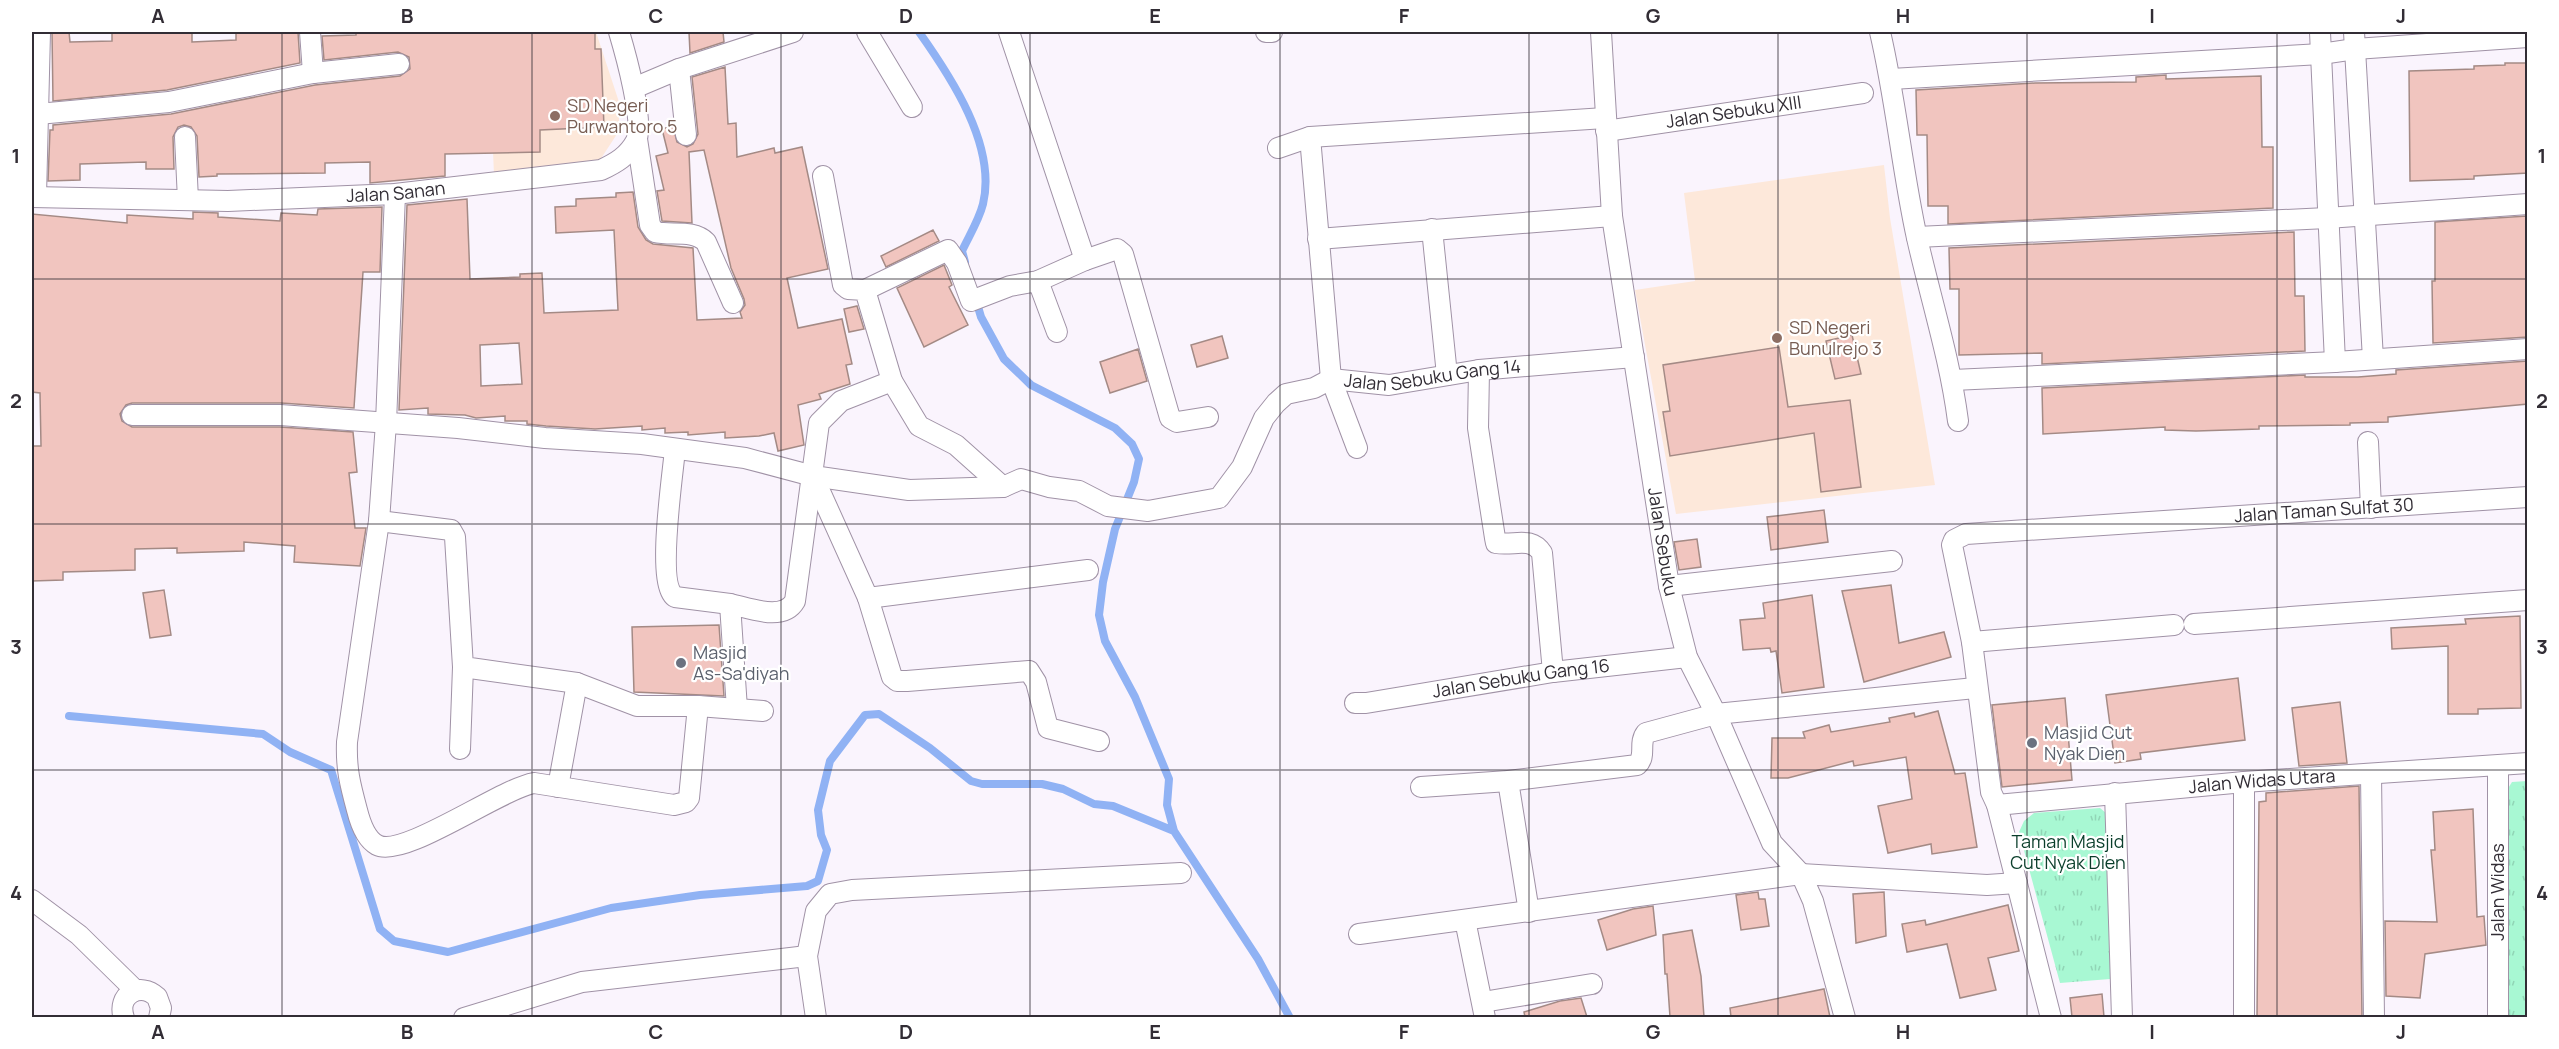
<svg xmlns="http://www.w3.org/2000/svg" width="2559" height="1049" viewBox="0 0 2559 1049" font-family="Manrope,sans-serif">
  <defs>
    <pattern id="park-tufts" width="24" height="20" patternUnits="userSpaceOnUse" patternTransform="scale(1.5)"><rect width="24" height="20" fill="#a8f8d3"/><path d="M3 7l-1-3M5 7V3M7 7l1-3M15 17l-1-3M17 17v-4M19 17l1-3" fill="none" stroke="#91d5b6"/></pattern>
  </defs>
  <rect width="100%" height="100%" fill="#faf4fd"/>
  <path fill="#fde8da" d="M 488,32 L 596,32 L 619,102 L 619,131 L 600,160 L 494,175 Z
    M 1884,165 L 1890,218 L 1935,485 L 1676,514 L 1635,290 L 1695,281 L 1684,193 Z"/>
  <path fill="url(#park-tufts)" d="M 2527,781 L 2527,1017 L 2509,1017 L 2507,790 L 2512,782 Z
    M 2100,808 L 2106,813 L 2110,824 L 2110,979 L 2060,983 L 2019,832 L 2024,821 L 2034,813 Z"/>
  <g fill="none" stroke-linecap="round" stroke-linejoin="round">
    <path stroke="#90b2f4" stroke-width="8" d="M 919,32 C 951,77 997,146 983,204 C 979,220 969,236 962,251 L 965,262
      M 976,300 L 981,317 L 1004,359 L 1031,385 L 1115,428 L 1132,444 L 1139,459 L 1134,482 L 1115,529 L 1103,582 L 1099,615 L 1105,641 L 1135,697 L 1169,779 L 1167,805 L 1174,831 L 1258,959 L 1290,1018
      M 69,716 L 263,734 L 290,752 L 331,770 L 380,929 L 394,941 L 448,952 L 611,908 L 700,895 L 807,886 L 818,881 L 827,850 L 821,835 L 818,810 L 830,761 L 865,715 L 879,714 L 930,748 L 971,781 L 982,784 L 1042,784 L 1063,789 L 1094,804 L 1113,806 L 1174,831"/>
  </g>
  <path fill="#f1c5bf" stroke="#a48a85" stroke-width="1.5" fill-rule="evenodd" d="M 52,32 L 69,32 L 70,42 L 112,41 L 112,32 L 192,32 L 192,42 L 236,40 L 236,32 L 298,32 L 300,63 L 167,90 L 53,101 Z
    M 356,32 L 595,32 L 595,49 L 601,49 L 604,127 L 540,130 L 540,152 L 445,154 L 445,176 L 370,183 L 370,162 L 325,163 L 325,173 L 217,174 L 217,176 L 199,177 L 197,136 L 191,127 L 184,125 L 178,127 L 173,137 L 174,169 L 146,169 L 146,162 L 80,164 L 80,180 L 48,181 L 50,130 L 53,130 L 53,125 L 171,114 L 315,85 L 400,76 L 410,69 L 409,57 L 398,52 L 324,60 L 322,36 L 356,35 Z
    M 689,32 L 723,32 L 724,42 L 690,53 Z
    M 2505,63 L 2528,63 L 2528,173 L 2474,176 L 2474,179 L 2410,181 L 2409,71 L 2474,69 L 2474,66 L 2505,65 Z
    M 725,67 L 728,124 L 736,123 L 737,157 L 774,148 L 775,153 L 802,147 L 828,269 L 787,278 L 798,328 L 842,319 L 852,364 L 846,365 L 850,384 L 819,394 L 821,399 L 798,405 L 804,445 L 778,451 L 774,433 L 759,436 L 725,438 L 725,432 L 688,435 L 688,432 L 665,433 L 665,428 L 642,430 L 642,426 L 595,429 L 546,426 L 527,424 L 527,421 L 505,421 L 505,416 L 476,418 L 465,415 L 428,414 L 428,408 L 399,410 L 407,205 L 467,199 L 470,279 L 520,277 L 520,274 L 542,273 L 544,313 L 618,310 L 614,230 L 556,233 L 555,207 L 576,206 L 576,199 L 616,197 L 616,193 L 633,192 L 638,227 L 646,240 L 653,244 L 693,248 L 697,320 L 742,318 L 740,312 L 745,305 L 744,299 L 731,268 L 704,150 L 689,152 L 692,223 L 662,221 L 657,191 L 664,190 L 656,156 L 668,153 L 662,129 L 673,126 L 677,142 L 687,147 L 693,144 L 698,134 L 692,77 ZM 519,343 L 522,384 L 481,386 L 480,345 Z
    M 2166,75 L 2166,79 L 2261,76 L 2262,147 L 2273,147 L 2273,208 L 1948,224 L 1948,206 L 1928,206 L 1927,135 L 1917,135 L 1916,90 L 2035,83 L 2136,82 L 2136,77 Z
    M 382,207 L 380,272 L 363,272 L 354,408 L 281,403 L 132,403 L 126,405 L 120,414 L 122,421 L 132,427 L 280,427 L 353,432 L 357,472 L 349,473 L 355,528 L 366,528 L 360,566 L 294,562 L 295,546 L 244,542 L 244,551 L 177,553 L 177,548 L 135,549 L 135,570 L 63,572 L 63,580 L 32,581 L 32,446 L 41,446 L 40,393 L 32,392 L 32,214 L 127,223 L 127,215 L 193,219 L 193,212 L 218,213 L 218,217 L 280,221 L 281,213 L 317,215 L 318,209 Z
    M 2527,216 L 2528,337 L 2433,343 L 2432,281 L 2435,281 L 2435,222 Z
    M 933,230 L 939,241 L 886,267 L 881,256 Z
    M 2294,232 L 2295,296 L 2304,296 L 2305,351 L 2042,364 L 2042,353 L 1959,355 L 1959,289 L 1950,289 L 1949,248 Z
    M 944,265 L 952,285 L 949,287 L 968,325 L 924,347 L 897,288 Z
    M 857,306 L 864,329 L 849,332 L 844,309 Z
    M 1852,335 L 1861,374 L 1835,379 L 1826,341 Z
    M 1222,336 L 1228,358 L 1197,367 L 1191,345 Z
    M 1779,347 L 1788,407 L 1850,400 L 1861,487 L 1821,492 L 1814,433 L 1670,456 L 1663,412 L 1670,411 L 1663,365 Z
    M 1138,349 L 1147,381 L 1110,393 L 1100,362 Z
    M 2528,361 L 2528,404 L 2388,417 L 2388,422 L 2350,423 L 2350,425 L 2259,426 L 2259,429 L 2196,431 L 2165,430 L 2165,427 L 2043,434 L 2042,388 L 2305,375 L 2305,377 L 2358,377 L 2396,374 L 2396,370 Z
    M 1824,510 L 1828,542 L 1771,550 L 1767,517 Z
    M 1697,539 L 1701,567 L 1679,570 L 1674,542 Z
    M 1891,585 L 1899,643 L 1944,632 L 1951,657 L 1864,682 L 1842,591 Z
    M 164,590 L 171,635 L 150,638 L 143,593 Z
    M 1812,595 L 1824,687 L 1782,693 L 1776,651 L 1771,652 L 1770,648 L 1743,650 L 1740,620 L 1765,618 L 1763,603 Z
    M 2520,616 L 2521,708 L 2478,709 L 2478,714 L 2448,714 L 2448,646 L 2392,649 L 2391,628 L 2466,624 L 2465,619 Z
    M 719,625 L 724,696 L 634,692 L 632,627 Z
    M 2238,678 L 2245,740 L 2140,753 L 2141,759 L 2115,763 L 2106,695 Z
    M 2065,698 L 2072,780 L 2002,787 L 1992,705 Z
    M 2340,702 L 2347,763 L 2299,766 L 2292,708 Z
    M 1938,711 L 1955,774 L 1965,773 L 1977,847 L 1932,854 L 1931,844 L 1888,853 L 1878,806 L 1912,799 L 1906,757 L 1854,766 L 1853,761 L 1788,778 L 1771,778 L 1772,738 L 1805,738 L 1803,732 L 1829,725 L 1831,732 L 1890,722 L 1889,718 L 1914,713 L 1915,717 Z
    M 2359,786 L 2362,1017 L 2257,1017 L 2259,802 L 2266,801 L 2266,793 Z
    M 2473,809 L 2477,917 L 2484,916 L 2486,945 L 2425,954 L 2420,998 L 2386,996 L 2385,921 L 2437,922 L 2431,850 L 2435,850 L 2433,812 Z
    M 1758,892 L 1759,899 L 1765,899 L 1769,926 L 1741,930 L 1736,895 Z
    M 1884,892 L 1886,936 L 1856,943 L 1853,894 Z
    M 2008,905 L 2019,951 L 1988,958 L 1996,990 L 1960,998 L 1947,944 L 1907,952 L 1902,924 L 1925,920 L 1926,925 Z
    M 1653,906 L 1656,935 L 1607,950 L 1598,920 L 1633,909 Z
    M 1692,930 L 1701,976 L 1704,1017 L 1670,1017 L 1667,974 L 1665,974 L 1663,935 Z
    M 1824,989 L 1830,1017 L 1731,1017 L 1730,1008 Z
    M 2102,994 L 2104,1017 L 2072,1017 L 2070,998 Z
    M 1581,998 L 1587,1017 L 1525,1017 L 1524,1012 L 1560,1001 Z"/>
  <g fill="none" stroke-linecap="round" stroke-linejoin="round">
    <defs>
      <g id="minor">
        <path d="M 310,32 L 313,73"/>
        <path d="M 867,32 L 912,107"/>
        <path d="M 1009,32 L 1085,260"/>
        <path d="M 1266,32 L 1272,32"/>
        <path id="s1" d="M 1601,32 L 1612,216 L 1669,586 L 1687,657 L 1716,714 L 1772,843 L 1801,874 L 1813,901 L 1845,1018"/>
        <path d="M 1880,32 C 1896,100 1902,170 1917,238 C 1931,300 1950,359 1958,421"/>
        <path d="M 2320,32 L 2335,362"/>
        <path d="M 2354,32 L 2373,359"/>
        <path d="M 679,69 L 686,135"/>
        <path d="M 1891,79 L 2321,54 L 2355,49 L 2528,37"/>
        <path d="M 634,88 L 679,69 L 793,32"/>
        <path d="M 38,114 L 169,102 L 313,73 L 399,64"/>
        <path id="s2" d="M 1606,131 L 1863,93"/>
        <path d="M 185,137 L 188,200"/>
        <path d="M 1310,137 L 1331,379 L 1357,448"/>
        <path d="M 637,139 L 650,225 L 655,232 C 671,236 693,229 706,242 L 733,303"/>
        <path d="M 1278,148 L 1310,137 L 1605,118"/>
        <path d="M 823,176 L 843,285 L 848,289 L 865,290 L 892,381"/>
        <path d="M 395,194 L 386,423 L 379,521 L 347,742 C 346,769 350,784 357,810 C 360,822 366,839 377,845 C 403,859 500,789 534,783 L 674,805 L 686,802 L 689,798 L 698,706"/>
        <path d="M 36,196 L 40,32"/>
        <path id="s3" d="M 32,197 L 228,201 L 395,194 L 601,170 C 616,163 628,156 636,141 C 645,123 625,52 619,32"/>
        <path d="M 1432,229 L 1447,375"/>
        <path d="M 1917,237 L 2327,218 L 2528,204"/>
        <path d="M 1318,239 L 1612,216"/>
        <path d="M 1038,281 L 1057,332"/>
        <path d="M 865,290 L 948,250 L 957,263 L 971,301 L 1010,286 L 1038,281 L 1085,260 L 1117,249 L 1123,254 L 1170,418 L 1177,422 L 1208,417"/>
        <path d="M 1479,370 L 1478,428 L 1495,538 L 1496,543 C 1515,546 1531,536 1542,553 L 1553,672"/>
        <path d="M 1953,380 L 2335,362 L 2528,349"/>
        <path id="s4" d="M 132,415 L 280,415 L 458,428 L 545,438 L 642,444 L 745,458 L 813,476 L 909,490 L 1003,487 L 1021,479 L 1049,487 L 1079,491 L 1108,506 L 1148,511 L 1219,498 L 1242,467 L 1264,418 L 1276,403 L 1286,394 L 1314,388 L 1331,379 L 1389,385 L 1479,370 L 1634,357"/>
        <path d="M 2368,442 L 2371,508"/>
        <path d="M 675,449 C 673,474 656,583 675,597 L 730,604"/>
        <path d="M 813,476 L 868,598 L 1088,570"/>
        <path d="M 379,521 L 451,530 L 455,537 L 463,667 L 577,683 L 637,706 L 698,706 L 763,711"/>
        <path d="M 1669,586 L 1892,561"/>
        <path d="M 868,598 L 892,677 L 897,681 L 907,681 L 1029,671 L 1036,682 L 1048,728 L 1099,741"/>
        <path d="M 2194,624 L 2528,600"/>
        <path d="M 1972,642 L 2174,625"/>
        <path id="s5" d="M 1355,703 L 1366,703 L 1553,672 L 1687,657"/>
        <path d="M 737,709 L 730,604 C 750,608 783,622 795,601 L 819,423 L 841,401 L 892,381 L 919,426 L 956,445 L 1003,487"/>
        <path d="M 460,749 L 463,667"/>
        <path d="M 2371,774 L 2374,1018"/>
        <path d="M 1508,781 L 1529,912"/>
        <path d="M 2244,782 L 2244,1018"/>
        <path d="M 558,787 L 577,683"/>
        <path d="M 1421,787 L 1508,781 L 1637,765 C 1647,756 1638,743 1646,733 L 1716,714 L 1975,688"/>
        <path d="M 2115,793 L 2122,1018"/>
        <path id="s6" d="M 1997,805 L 2244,782 L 2528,763"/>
        <path d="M 32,900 L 79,935 L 135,990"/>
        <path d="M 1465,920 L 1485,1018"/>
        <path d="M 1359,934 L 1801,874 L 1987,885 L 2017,883"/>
        <path d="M 1483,1002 L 1592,984"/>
        <path d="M 124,1018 C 116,995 140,981 157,997 L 161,1008 L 159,1018"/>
        <path d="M 464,1018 L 582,982 L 807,956"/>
        <path d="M 816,1018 L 807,956 L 816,911 L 830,894 L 852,890 L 1181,873"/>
        <path id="s7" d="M 2051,1018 L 1997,805 L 1991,792 L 1972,642 L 1952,545 L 1954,540 L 1966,534 L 2528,497"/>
        <path d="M 2498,1018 L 2498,766"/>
      </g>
    </defs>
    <use href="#minor" stroke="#a092a6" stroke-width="22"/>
    <use href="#minor" stroke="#fff" stroke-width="20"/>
  </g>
  <path fill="none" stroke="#322d35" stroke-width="1.5" stroke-opacity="0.55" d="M 282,32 L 282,1018M 532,32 L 532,1018M 781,32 L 781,1018M 1030,32 L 1030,1018M 1280,32 L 1280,1018M 1529,32 L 1529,1018M 1778,32 L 1778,1018M 2027,32 L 2027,1018M 2277,32 L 2277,1018M 32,279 L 2528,279M 32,524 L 2528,524M 32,770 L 2528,770"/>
  <g fill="#8d6e63" stroke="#fff" stroke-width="2">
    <circle cx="555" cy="116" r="6"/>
    <circle cx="1777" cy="338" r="6"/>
  </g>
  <g fill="#6b7280" stroke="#fff" stroke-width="2">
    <circle cx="681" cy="663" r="6"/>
    <circle cx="2032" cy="743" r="6"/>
  </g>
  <g text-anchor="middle" stroke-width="4.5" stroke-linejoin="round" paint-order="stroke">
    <g font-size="18" fill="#785e54" stroke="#fff" text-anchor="start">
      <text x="567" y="112">SD Negeri<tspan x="567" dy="21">Purwantoro 5</tspan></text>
      <text x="1789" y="334">SD Negeri<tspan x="1789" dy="21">Bunulrejo 3</tspan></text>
    </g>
    <g font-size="18" fill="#322d35" stroke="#fff">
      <text dy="6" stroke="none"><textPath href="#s2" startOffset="129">Jalan Sebuku XIII</textPath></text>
      <text dy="6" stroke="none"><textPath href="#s3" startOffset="364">Jalan Sanan</textPath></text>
      <text dy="6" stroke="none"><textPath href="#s4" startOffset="1376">Jalan Sebuku Gang 14</textPath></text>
      <text dy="6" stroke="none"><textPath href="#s7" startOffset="862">Jalan Taman Sulfat 30</textPath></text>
      <text dy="6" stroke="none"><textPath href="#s1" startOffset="514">Jalan Sebuku</textPath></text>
      <text dy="6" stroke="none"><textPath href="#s5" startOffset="168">Jalan Sebuku Gang 16</textPath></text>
      <text dy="6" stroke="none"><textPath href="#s6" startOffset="266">Jalan Widas Utara</textPath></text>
      <text transform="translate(2498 892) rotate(-90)" y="6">Jalan Widas</text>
    </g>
    <g font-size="18" fill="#5b616d" stroke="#fff" text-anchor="start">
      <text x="693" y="659">Masjid<tspan x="693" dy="21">As-Sa'diyah</tspan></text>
      <text x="2044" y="739">Masjid Cut<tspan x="2044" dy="21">Nyak Dien</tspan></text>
    </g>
    <g font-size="18" fill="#0a3e2b" stroke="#fff">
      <text x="2068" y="848">Taman Masjid<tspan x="2068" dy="21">Cut Nyak Dien</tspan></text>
    </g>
  </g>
  <rect width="2559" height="1049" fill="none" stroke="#ffffff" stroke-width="66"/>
  <rect x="33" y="33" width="2493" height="983" fill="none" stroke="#322d35" stroke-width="2"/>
  <g font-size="20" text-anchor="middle" font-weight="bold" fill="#322d35">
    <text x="158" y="23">A</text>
    <text x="407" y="23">B</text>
    <text x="656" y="23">C</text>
    <text x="906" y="23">D</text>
    <text x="1155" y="23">E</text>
    <text x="1404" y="23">F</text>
    <text x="1653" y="23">G</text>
    <text x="1903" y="23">H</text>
    <text x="2152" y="23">I</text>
    <text x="2401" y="23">J</text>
    <text x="16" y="163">1</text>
    <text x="2542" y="163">1</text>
    <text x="16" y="408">2</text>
    <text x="2542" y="408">2</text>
    <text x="16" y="654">3</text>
    <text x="2542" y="654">3</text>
    <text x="16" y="900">4</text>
    <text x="2542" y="900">4</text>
    <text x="158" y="1039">A</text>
    <text x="407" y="1039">B</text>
    <text x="656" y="1039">C</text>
    <text x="906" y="1039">D</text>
    <text x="1155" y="1039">E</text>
    <text x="1404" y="1039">F</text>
    <text x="1653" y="1039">G</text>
    <text x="1903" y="1039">H</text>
    <text x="2152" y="1039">I</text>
    <text x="2401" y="1039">J</text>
  </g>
</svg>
